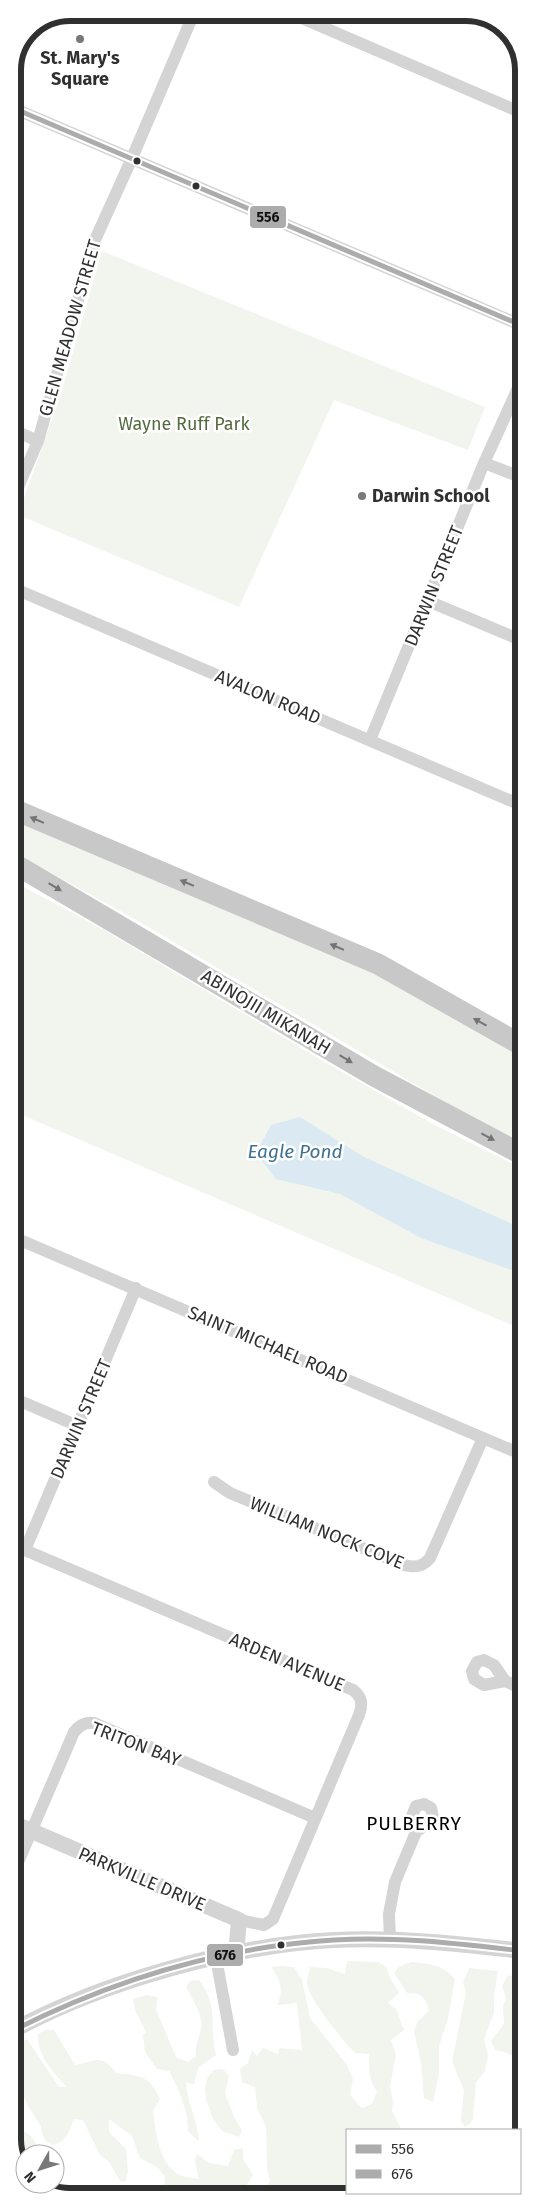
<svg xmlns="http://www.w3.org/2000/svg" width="536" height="2209" viewBox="0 0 536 2209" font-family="'Fira Sans',sans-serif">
  <rect width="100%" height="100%" fill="#fff"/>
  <path fill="#f1f5ed" d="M 102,251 L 485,407 L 468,450 L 334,400 L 239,607 L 18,515 L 61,394 Z
    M 13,815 L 374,969 L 523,1050 L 523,1143 L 450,1105 L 131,917 L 13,852 Z
    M 13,881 L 104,930 L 323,1061 L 433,1124 L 523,1169 L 523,1330 L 13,1111 Z
    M 347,1961 L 379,1962 L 387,1968 C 388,1978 395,1984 399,1993 L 388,2003 L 396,2009 L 404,2030 L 391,2040 L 396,2054 L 390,2087 L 393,2101 L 392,2111 L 402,2130 L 347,2130 L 347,2193 L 481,2193 L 476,2195 L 158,2196 L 164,2192 L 165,2177 L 158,2168 L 140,2158 L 132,2136 L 109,2119 L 109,2132 L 126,2149 L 128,2172 L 125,2182 L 120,2181 L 109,2162 L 100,2155 L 83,2120 L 74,2119 C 69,2131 67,2142 53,2145 L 46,2141 L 42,2134 L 41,2126 L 27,2104 L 14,2075 L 14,2045 L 27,2039 L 59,2087 L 67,2087 C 53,2072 37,2056 38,2034 L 46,2030 L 54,2030 L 75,2065 C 96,2061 101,2053 116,2073 C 142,2076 149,2075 160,2099 L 153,2111 C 156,2132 158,2159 176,2173 C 181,2177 193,2178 199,2179 L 195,2160 L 197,2154 L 209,2163 L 228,2166 L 234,2150 L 243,2148 L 243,2159 L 253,2175 L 247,2184 L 249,2189 L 267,2187 L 270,2180 L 267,2169 L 266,2126 L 257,2108 L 255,2087 L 242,2082 L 240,2069 L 248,2063 L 252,2050 L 257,2056 L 263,2048 L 278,2054 L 279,2048 L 302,2050 L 297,2003 L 277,2005 C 284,1990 281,1980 271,1967 L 282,1966 L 294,1967 L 302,1980 L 310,2018 L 347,2065 L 353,2079 L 350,2095 L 362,2108 L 372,2104 L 377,2091 C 367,2077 370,2069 369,2054 L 355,2053 C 343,2040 308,1999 307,1983 C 307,1978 309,1972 310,1967 L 327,1968 L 345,1974 Z
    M 411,1962 C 430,1964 442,1964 455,1979 L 448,2019 L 439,2046 L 439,2074 L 433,2102 L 424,2098 L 421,2063 L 414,2031 L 418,2021 L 429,2011 C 426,1997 421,1993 407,1993 L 394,1973 L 398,1967 Z
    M 469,1968 L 498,1971 L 494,1995 L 494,2013 L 484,2039 L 488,2056 L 485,2071 L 476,2082 L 473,2119 L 470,2124 L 465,2127 L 461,2121 L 464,2090 L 452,2062 L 466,1992 L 463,1983 Z
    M 508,1975 L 523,1979 L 523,2025 L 519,2030 L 523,2055 L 517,2058 L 502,2051 L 495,2050 L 491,2041 L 504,2024 L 503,2007 L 506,1997 L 502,1986 Z
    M 199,1980 C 219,2005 209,2027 216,2055 L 198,2068 L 194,2085 L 186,2082 C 187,2103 198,2121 199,2142 L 188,2131 C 188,2109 179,2090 169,2071 L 157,2069 L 145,2052 L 143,2035 L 146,2032 L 135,2010 L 133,1999 L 146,1995 L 158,1997 L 156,2009 L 173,2050 L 177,2058 L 188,2062 L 196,2056 C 195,2042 198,2042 201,2029 C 204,2015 192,1999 186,1987 L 190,1981 Z
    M 223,2069 L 229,2076 L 225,2093 L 234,2117 L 242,2130 L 239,2137 L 222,2131 L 213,2119 L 206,2099 L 205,2089 L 207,2079 L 213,2070 Z
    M 14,2129 C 25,2130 32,2135 36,2144 L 34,2152 L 35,2154 L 25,2154 L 25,2171 L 14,2149 Z"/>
  <path fill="#dbe9f2" d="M 300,1117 L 364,1157 L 523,1229 L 523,1274 L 421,1238 L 340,1194 L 276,1179 L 256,1153 L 271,1125 Z"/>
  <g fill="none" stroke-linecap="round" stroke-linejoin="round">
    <path stroke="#d4d4d4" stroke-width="12" d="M 290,13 L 522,113
      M 13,108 L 523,326
      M 13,430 L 38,441
      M 484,463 L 523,478
      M 13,499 L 38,441 L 95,240 L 132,158 L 194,13
      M 13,588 L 523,806
      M 428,601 L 523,641
      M 370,740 L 484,463 L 523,377
      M 13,1237 L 523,1455
      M 13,1398 L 78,1426
      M 214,1482 L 230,1493 L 404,1565 C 415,1568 423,1567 430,1558 L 483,1438
      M 13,1545 L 353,1690 C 362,1697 363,1704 359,1715 L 273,1919 L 264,1925 L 239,1920
      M 25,1550 L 136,1288
      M 505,1681 L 494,1665 L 484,1660 L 477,1662 L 472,1671 L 474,1679 L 484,1685 L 505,1681 L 523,1689
      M 13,1874 L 74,1732 C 80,1725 85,1722 94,1723 L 315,1818
      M 390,1940 L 389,1914 L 395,1882 L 416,1832 L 428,1823 L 433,1817 L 431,1808 L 424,1804 L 416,1806 L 412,1816 L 416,1832
      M 216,1958 L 233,2050"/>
    <path stroke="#d4d4d4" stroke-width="16" d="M 13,1823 L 239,1920 L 236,1954
      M 14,2030 C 102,1982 233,1945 334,1940 C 397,1937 461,1944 523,1951"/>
    <path stroke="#c8c8c8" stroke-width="21" d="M 13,809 L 378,964 L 523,1046
      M 13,863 L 374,1076 L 523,1155"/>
    <defs>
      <path id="bus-1" d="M 13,108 L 523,326"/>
      <path id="bus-2" d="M 14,2030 C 113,1980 222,1947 334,1940 C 397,1936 460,1944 523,1951"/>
    </defs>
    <use href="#bus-1" stroke="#fff" stroke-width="9"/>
    <use href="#bus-2" stroke="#fff" stroke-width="9"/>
    <use href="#bus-1" stroke="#acacac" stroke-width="5"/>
    <use href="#bus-2" stroke="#acacac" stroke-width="5"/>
  </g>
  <defs><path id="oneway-solid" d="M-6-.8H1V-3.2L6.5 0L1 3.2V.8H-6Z" transform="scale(1.25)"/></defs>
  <g fill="#747474">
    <use href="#oneway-solid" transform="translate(37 820) rotate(-157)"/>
    <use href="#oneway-solid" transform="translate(187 883) rotate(-157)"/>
    <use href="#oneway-solid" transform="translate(55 887) rotate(31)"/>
    <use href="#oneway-solid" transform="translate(337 947) rotate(-157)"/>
    <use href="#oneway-solid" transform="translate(480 1022) rotate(-151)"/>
    <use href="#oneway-solid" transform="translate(346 1059) rotate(31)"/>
    <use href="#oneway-solid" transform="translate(488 1137) rotate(28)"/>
  </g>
  <g fill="#787878" stroke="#fff" stroke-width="2">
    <circle cx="80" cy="39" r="5"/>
    <circle cx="362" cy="496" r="5"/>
  </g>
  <g fill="#303030" stroke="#fff" stroke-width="2">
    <circle cx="137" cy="161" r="4.5"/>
    <circle cx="196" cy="186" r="4.5"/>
    <circle cx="281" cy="1945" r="4.5"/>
  </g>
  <g text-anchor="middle" stroke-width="5" stroke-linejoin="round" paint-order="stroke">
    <g font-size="18" font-weight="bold" fill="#303030" stroke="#fff">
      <text x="80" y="64">St. Mary's<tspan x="80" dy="21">Square</tspan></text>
      <text x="372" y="502" text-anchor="start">Darwin School</text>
    </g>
    <g font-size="18" fill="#303030" stroke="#fff">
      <text transform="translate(70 328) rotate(-74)" y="6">GLEN MEADOW STREET</text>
      <text transform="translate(434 586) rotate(-68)" y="6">DARWIN STREET</text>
      <text transform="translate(268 697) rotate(23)" y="6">AVALON ROAD</text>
      <text transform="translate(266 1012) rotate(31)" y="6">ABINOJII MIKANAH</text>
      <text transform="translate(268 1345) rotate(23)" y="6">SAINT MICHAEL ROAD</text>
      <text transform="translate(81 1419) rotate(-67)" y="6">DARWIN STREET</text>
      <text transform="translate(327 1533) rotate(22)" y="6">WILLIAM NOCK COVE</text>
      <text transform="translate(287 1662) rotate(23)" y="6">ARDEN AVENUE</text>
      <text transform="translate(136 1744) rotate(21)" y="6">TRITON BAY</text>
      <text transform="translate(142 1879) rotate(23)" y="6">PARKVILLE DRIVE</text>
    </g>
    <g font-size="18" fill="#536b3e" stroke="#fff">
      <text x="184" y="430">Wayne Ruff Park</text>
    </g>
    <g font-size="19" font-style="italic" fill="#3f7191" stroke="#fff">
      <text x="295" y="1158">Eagle Pond</text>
    </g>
    <g font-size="19" letter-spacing="1" fill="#000" stroke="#fff">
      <text x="414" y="1830">PULBERRY</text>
    </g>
  </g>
  <path d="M0 0H536V2209H0ZM70 21H466A49 49 0 0 1 515 70V2139A49 49 0 0 1 466 2188H70A49 49 0 0 1 21 2139V70A49 49 0 0 1 70 21Z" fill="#fff" fill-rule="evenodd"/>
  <path fill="none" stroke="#303030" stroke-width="6" d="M70 21H466A49 49 0 0 1 515 70V2139A49 49 0 0 1 466 2188H70A49 49 0 0 1 21 2139V70A49 49 0 0 1 70 21Z"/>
  <g stroke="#fff" stroke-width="2">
    <rect x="249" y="205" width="38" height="24" rx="5" fill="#acacac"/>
    <rect x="206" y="1943" width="38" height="24" rx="5" fill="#acacac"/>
  </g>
  <g font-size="14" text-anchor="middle" font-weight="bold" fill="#111">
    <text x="268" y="222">556</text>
    <text x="225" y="1960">676</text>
  </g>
  <rect x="346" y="2129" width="175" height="65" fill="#ffffff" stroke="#acacac"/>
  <rect x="356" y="2145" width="25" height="8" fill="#acacac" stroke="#acacac"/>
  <text x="391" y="2154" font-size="15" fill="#303030">556</text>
  <rect x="356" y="2170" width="25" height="8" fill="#acacac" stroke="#acacac"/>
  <text x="391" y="2179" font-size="15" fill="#303030">676</text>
  <g transform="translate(40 2169) rotate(231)"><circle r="24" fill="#ffffff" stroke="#acacac"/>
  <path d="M0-4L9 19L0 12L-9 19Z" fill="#787878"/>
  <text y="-8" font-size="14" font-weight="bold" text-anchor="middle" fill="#303030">N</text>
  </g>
</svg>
